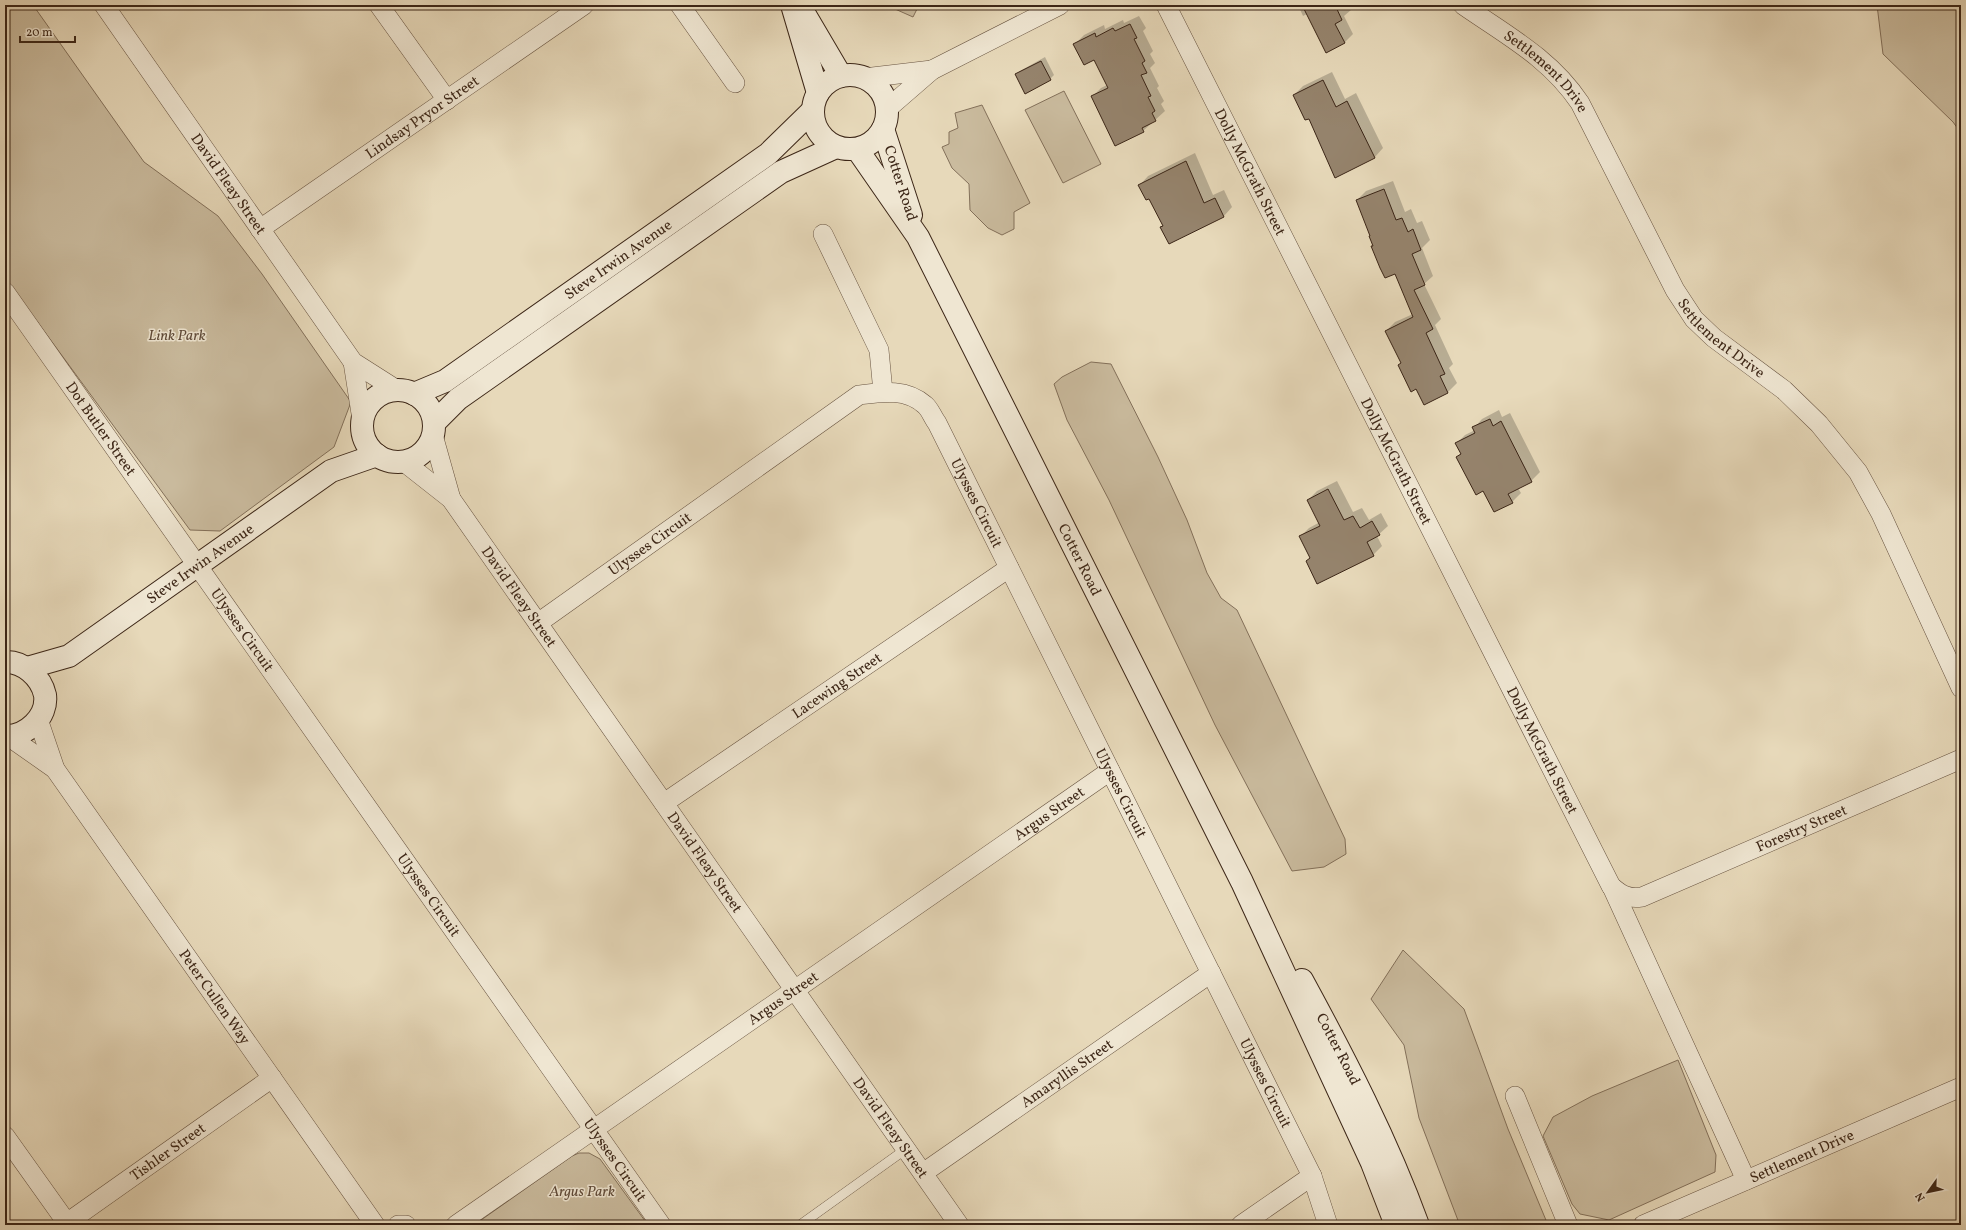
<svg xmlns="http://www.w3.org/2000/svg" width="1966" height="1230" viewBox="0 0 1966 1230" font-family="Vollkorn,serif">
  <rect width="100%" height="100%" fill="#e7d9ba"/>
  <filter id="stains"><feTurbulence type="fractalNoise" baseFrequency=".005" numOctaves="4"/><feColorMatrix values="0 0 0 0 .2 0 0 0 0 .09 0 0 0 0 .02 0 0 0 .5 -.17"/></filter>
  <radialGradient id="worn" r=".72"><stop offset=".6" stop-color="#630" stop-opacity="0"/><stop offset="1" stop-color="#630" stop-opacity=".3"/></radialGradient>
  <path fill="#cabb9e" stroke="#83705a" d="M 5,5 L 33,5 L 144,162 L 218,216 L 262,274 L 351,402 L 334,447 L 220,531 L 190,530 L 5,278 Z
    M 886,5 L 919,5 L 913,17 Z
    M 1877,5 L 1961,5 L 1961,133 L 1953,122 L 1883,54 Z
    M 1064,91 L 1101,164 L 1063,183 L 1025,110 Z
    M 982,105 L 1030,203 L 1014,212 L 1014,229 L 1002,235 L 988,228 L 970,210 L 969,184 L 952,168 L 942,147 L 949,144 L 949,132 L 958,128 L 955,113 Z
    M 1091,362 L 1111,364 L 1158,457 L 1187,520 L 1207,573 L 1221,598 L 1237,610 L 1345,839 L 1346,854 L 1324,867 L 1292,871 L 1215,725 L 1109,500 L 1067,420 L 1054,384 L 1062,377 Z
    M 1403,950 L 1464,1009 L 1508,1129 L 1548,1225 L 1460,1225 L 1459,1223 L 1419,1118 L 1404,1045 L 1371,999 Z
    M 1678,1060 L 1716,1155 L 1715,1172 L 1609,1220 L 1580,1214 L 1572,1204 L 1543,1136 L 1553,1117 L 1592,1096 Z
    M 579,1153 L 589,1153 L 600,1159 L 648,1225 L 474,1225 L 572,1156 Z"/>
  <path fill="#0003" d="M 1298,5 L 1348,5 L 1351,10 L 1344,16 L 1353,34 L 1344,43 L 1307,14 L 1303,16 Z
    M 1139,16 L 1146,28 L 1143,31 L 1153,51 L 1150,54 L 1155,63 L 1150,68 L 1159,86 L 1157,88 L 1164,101 L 1161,104 L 1165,111 L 1143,131 L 1092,97 L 1101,88 L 1107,85 L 1094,59 L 1075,44 L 1084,35 L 1104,25 L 1105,29 L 1123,20 L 1124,23 Z
    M 1045,57 L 1054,75 L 1050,79 L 1016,75 L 1020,71 Z
    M 1332,72 L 1345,99 L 1356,93 L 1383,148 L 1375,157 L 1335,176 L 1309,118 L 1294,95 L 1303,86 Z
    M 1195,153 L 1213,195 L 1224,190 L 1232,207 L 1224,216 L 1162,227 L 1164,225 L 1150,197 L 1140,185 L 1148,176 Z
    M 1393,181 L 1405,212 L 1411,209 L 1417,223 L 1422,221 L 1430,240 L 1422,248 L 1433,276 L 1424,284 L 1441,319 L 1435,325 L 1453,364 L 1449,368 L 1457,383 L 1448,392 L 1425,404 L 1386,331 L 1395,322 L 1413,314 L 1396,272 L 1372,247 L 1374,245 L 1357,200 L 1366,191 Z
    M 1499,410 L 1502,417 L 1510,413 L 1540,472 L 1531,481 L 1518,488 L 1521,493 L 1512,502 L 1484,490 L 1457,457 L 1461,453 L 1456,444 L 1465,435 L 1475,430 L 1474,428 L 1482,419 Z
    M 1337,481 L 1353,512 L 1362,508 L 1369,520 L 1381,513 L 1388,526 L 1377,536 L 1382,546 L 1373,555 L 1307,561 L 1311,557 L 1301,536 L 1309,528 L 1320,522 L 1308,500 L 1317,491 Z"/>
  <path fill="#95836c" stroke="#3c2617" d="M 1302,5 L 1335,5 L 1342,20 L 1335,24 L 1345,43 L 1326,53 Z
    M 1130,24 L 1137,38 L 1134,39 L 1145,61 L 1142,63 L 1147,73 L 1141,75 L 1151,96 L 1148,97 L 1155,111 L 1152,113 L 1156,121 L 1142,128 L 1144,132 L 1115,146 L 1091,96 L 1108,88 L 1094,60 L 1084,65 L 1073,44 L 1095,33 L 1096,37 L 1113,28 L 1115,31 Z
    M 1041,61 L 1051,80 L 1025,94 L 1015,74 Z
    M 1323,80 L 1336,107 L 1347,101 L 1375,158 L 1335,178 L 1309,119 L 1305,120 L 1293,95 Z
    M 1186,161 L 1204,203 L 1215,198 L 1224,217 L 1169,244 L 1160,227 L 1163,226 L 1149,199 L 1146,200 L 1138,185 Z
    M 1384,189 L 1396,220 L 1402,218 L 1408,232 L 1413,229 L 1421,250 L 1412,254 L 1425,285 L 1414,290 L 1433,329 L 1426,333 L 1445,374 L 1440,376 L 1448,393 L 1424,405 L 1416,389 L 1411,392 L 1398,365 L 1401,363 L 1385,331 L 1413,317 L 1395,274 L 1385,278 L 1380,268 L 1371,246 L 1373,246 L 1369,236 L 1370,236 L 1356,200 Z
    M 1490,419 L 1493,426 L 1501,421 L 1532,482 L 1508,494 L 1513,503 L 1494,512 L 1483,491 L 1476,495 L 1456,457 L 1461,454 L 1455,443 L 1475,433 L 1472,427 Z
    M 1328,489 L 1344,520 L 1353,516 L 1360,528 L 1372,521 L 1380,535 L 1367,542 L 1374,556 L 1317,584 L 1306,561 L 1310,558 L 1299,536 L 1320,526 L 1307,500 Z"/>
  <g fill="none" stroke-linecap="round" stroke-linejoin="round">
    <defs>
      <path id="lane" d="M 800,1225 L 906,1149"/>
      <g id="street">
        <path id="s1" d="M 104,5 L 353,362 L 397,390"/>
        <path d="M 379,5 L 447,100"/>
        <path d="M 680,5 L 735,83"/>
        <path id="s2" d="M 1166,5 L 1611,886 C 1621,895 1628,899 1642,897 L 1961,759"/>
        <path id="s3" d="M 1463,5 C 1506,35 1550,58 1580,103 L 1675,290 L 1694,319 L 1714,338 L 1784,390 L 1819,424 L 1858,472 L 1881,514 L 1961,688"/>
        <path d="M 864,78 L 932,70"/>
        <path d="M 887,109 L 932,70 L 1060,5"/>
        <path id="s4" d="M 260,229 L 584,5"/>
        <path d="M 823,234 L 879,350 L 883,392"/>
        <path id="s5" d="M 5,292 L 661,1225"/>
        <path d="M 353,362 L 362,420"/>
        <path d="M 433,435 L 451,499"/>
        <path id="s6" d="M 404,462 L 451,499 L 959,1225"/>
        <path id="s7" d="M 538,623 L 859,395 C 882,392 906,388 925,405 C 930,409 933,418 937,423 L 1297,1146 L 1312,1176 L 1328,1225"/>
        <path id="s8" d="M 38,719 L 55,769 L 375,1225"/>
        <path d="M 8,736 L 55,769"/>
        <path id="s9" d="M 664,803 L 1009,568"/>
        <path d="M 1612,887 L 1746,1180"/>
        <path d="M 1515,1096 L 1568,1225"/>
        <path d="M 5,1136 L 67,1223"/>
        <path id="s10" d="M 923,1173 L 1211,973"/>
        <path id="s11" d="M 64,1225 L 272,1078"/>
        <path d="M 398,1225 L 406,1225"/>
        <path id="s12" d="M 456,1225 L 1110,771"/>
        <path d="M 1241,1225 L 1312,1176"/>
        <path id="s13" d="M 1643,1225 L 1961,1087"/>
      </g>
      <g id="secondary">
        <path d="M 792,5 L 818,93"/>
        <path d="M 801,8 L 841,76"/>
        <circle cx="850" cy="112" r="37"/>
        <path d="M 883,129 L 911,215"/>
        <path id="s14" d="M 857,149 L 918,237 L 1242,882 L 1372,1163 L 1396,1225"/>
        <circle cx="398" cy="426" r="36"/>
        <path id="s15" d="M 414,394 L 445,381 L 768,154 L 812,111"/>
        <path d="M 434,423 L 458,399 L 781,172 L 836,147"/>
        <path d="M 5,662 C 23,661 41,677 45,695 C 48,717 26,737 5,736"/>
        <path id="s16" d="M 27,668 L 69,656 L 331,471 L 377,455"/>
        <path id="s17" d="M 1302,980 C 1345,1059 1387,1140 1418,1225"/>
      </g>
    </defs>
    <use href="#lane" stroke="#675340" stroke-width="10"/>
    <use href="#street" stroke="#675340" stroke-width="20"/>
    <use href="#secondary" stroke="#3c2617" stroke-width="24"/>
    <use href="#lane" stroke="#efe6d2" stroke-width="9"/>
    <use href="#street" stroke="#efe6d2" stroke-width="19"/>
    <use href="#secondary" stroke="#efe6d2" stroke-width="22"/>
  </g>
  <g text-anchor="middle" stroke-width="3" stroke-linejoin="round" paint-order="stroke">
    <g font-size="15" fill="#3c2617" stroke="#efe6d2">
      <text dy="5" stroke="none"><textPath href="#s3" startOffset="107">Settlement Drive</textPath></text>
      <text dy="5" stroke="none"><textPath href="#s4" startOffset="197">Lindsay Pryor Street</textPath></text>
      <text dy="5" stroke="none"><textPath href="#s2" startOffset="187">Dolly McGrath Street</textPath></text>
      <text transform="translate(901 183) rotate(72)" y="5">Cotter Road</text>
      <text dy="5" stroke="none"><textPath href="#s1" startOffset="218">David Fleay Street</textPath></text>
      <text dy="5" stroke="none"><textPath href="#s15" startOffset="245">Steve Irwin Avenue</textPath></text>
      <text dy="5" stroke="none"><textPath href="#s3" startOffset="431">Settlement Drive</textPath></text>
      <text dy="5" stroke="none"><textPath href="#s5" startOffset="167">Dot Butler Street</textPath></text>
      <text dy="5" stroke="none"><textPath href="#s2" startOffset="511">Dolly McGrath Street</textPath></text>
      <text dy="5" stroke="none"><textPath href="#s7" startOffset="574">Ulysses Circuit</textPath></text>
      <text dy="5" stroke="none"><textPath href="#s7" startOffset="137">Ulysses Circuit</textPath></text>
      <text dy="5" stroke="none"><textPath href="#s14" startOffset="468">Cotter Road</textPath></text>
      <text dy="5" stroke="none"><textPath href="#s16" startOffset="204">Steve Irwin Avenue</textPath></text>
      <text dy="5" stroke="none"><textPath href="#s6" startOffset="179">David Fleay Street</textPath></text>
      <text dy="5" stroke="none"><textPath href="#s5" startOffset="413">Ulysses Circuit</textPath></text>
      <text dy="5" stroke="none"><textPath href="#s9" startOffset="209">Lacewing Street</textPath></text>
      <text dy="5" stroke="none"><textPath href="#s2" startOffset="835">Dolly McGrath Street</textPath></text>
      <text dy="5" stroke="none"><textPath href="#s7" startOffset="898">Ulysses Circuit</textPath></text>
      <text dy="5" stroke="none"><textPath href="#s12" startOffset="722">Argus Street</textPath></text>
      <text dy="5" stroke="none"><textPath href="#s2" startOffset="1195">Forestry Street</textPath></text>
      <text dy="5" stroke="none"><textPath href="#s6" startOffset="503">David Fleay Street</textPath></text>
      <text dy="5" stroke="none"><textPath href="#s5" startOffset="737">Ulysses Circuit</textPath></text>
      <text dy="5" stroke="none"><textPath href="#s8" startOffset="331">Peter Cullen Way</textPath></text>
      <text dy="5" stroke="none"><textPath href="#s12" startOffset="398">Argus Street</textPath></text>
      <text dy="5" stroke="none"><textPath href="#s17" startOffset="78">Cotter Road</textPath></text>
      <text dy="5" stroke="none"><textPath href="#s10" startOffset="175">Amaryllis Street</textPath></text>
      <text dy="5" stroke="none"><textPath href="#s7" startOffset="1222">Ulysses Circuit</textPath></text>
      <text dy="5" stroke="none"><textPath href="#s6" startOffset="827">David Fleay Street</textPath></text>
      <text dy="5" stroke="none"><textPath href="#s11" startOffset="127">Tishler Street</textPath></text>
      <text dy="5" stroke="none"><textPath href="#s13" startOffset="173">Settlement Drive</textPath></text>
      <text dy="5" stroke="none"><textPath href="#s5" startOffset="1061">Ulysses Circuit</textPath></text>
    </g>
    <g font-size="15" font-style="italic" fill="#604b39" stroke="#efe6d2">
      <text x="177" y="340">Link Park</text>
      <text x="582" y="1196">Argus Park</text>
    </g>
  </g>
  <rect width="1966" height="1230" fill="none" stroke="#e7d9ba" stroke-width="20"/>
  <rect x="6" y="6" width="1954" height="1218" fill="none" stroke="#3c2617" stroke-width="2"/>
  <rect x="10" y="10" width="1946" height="1210" fill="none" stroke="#3c2617"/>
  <g transform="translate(1928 1192) rotate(237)" stroke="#efe6d2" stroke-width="3" paint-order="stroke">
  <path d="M0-3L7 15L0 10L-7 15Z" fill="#3c2617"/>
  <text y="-6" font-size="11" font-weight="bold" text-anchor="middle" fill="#3c2617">N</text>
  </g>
  <path d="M20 36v6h55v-6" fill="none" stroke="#3c2617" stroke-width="2"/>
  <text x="26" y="36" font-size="12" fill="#3c2617" stroke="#efe6d2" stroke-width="3" paint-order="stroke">20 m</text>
  <rect width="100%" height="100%" filter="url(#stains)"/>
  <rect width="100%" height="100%" fill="url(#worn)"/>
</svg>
